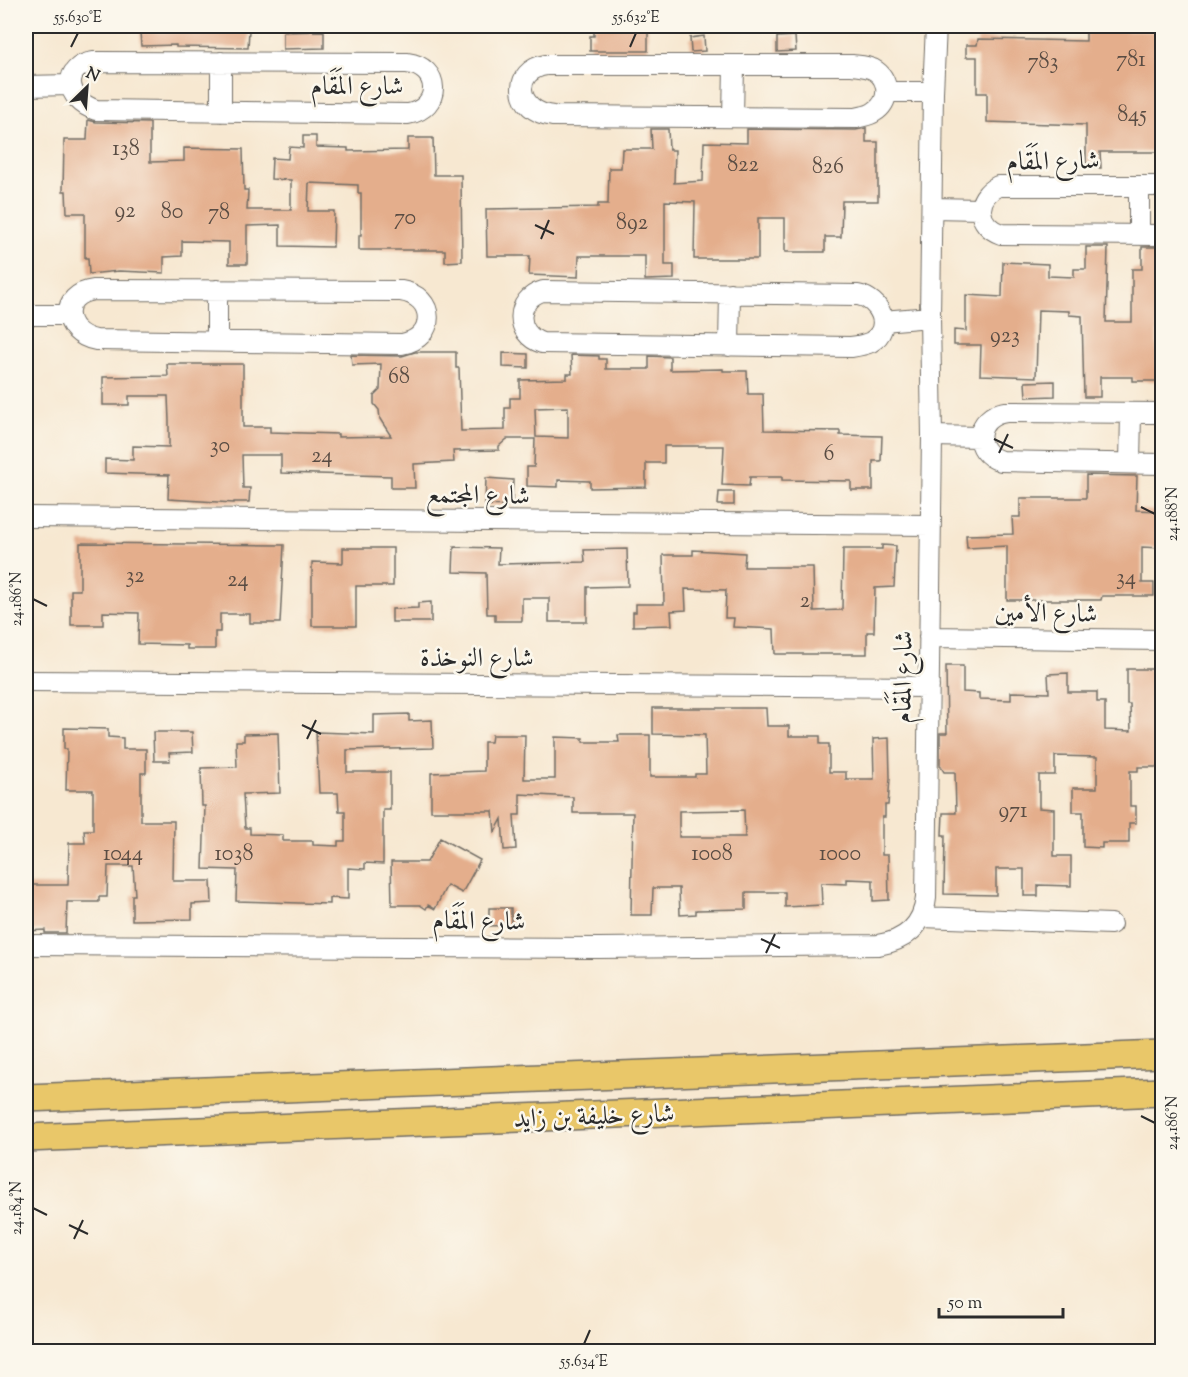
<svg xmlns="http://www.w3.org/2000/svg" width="1188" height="1377" viewBox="0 0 1188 1377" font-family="'Sorts Mill Goudy',Amiri,serif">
  <rect width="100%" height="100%" fill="#fbf7ec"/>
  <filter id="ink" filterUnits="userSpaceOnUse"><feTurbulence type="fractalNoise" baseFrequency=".0167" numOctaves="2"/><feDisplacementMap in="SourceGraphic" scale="12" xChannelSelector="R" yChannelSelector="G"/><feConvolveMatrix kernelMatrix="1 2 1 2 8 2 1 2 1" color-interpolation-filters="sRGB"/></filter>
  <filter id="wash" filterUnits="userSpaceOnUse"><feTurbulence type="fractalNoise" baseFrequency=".008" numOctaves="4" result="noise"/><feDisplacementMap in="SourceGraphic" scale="24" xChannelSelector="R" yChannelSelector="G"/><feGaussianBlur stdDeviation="1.35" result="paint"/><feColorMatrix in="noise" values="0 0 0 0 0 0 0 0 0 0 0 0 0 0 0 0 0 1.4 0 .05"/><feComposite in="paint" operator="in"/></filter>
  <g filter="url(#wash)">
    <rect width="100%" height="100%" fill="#f7e8d1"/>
    <g id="blocks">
      <path fill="#e4ae8c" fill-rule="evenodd" d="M 594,26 L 648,26 L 648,51 L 590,51 L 590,36 L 594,36 Z
        M 1092,26 L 1107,26 L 1107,31 L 1162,31 L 1162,152 L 1100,152 L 1101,168 L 1086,168 L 1086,125 L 987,122 L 987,93 L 977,93 L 977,57 L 966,57 L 966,45 L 977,45 L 978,39 L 1086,41 L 1086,31 L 1092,31 Z
        M 221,29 L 249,30 L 248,48 L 176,47 L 176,45 L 141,46 L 140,32 L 221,32 Z
        M 324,31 L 324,48 L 283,49 L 283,32 Z
        M 704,36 L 705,51 L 691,52 L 690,38 Z
        M 795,36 L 796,51 L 777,52 L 777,37 Z
        M 88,120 L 96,122 L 150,123 L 150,162 L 184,161 L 184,148 L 243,149 L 244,190 L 248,190 L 247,210 L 291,210 L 291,180 L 271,179 L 272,158 L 288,159 L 289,147 L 303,148 L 303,136 L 316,136 L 316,147 L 348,148 L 348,151 L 408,150 L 408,138 L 433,138 L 434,175 L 461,175 L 462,261 L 445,262 L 445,250 L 359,250 L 359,235 L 361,235 L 361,193 L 358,193 L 358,185 L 309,183 L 308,211 L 334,211 L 333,247 L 280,246 L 280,225 L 247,226 L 247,264 L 229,264 L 229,242 L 182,241 L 182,256 L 164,257 L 164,273 L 119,271 L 89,274 L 88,258 L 85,258 L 85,213 L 67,213 L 66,191 L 63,191 L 64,140 L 87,140 Z
        M 866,128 L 866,142 L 878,142 L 878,201 L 842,201 L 841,237 L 825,237 L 825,252 L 785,252 L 785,218 L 758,218 L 758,259 L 694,259 L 695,202 L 665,201 L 665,265 L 674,265 L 674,279 L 645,280 L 645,256 L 579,256 L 578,277 L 529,275 L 530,256 L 487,256 L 486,209 L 598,207 L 598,204 L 608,204 L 609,168 L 621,168 L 622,149 L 652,149 L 651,129 L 668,129 L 669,150 L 675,150 L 674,183 L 703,181 L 704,142 L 747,143 L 747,129 L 856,130 Z
        M 1086,247 L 1108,247 L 1106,322 L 1132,322 L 1132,269 L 1142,269 L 1142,247 L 1162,247 L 1162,315 L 1157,315 L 1157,381 L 1133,381 L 1133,377 L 1100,377 L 1100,397 L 1084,397 L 1082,316 L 1069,315 L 1069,311 L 1038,310 L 1036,377 L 980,375 L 981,345 L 954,345 L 954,330 L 966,331 L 966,295 L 1002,297 L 1003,262 L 1048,264 L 1048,276 L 1074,277 L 1074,269 L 1086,269 Z
        M 415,352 L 456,352 L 456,368 L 459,368 L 461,431 L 505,430 L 505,408 L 510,408 L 510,398 L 520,398 L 520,380 L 567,379 L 567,374 L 572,374 L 571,355 L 599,356 L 599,359 L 606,359 L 606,369 L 649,369 L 649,356 L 670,357 L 670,370 L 723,369 L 723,371 L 747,371 L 748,394 L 763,394 L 764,430 L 840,431 L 840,435 L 882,436 L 881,461 L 873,461 L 873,490 L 851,490 L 851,481 L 782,480 L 782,477 L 750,477 L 749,486 L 722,485 L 724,446 L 664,446 L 664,463 L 646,463 L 646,487 L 590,488 L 590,481 L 558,480 L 558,487 L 527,486 L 527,467 L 534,467 L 535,439 L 507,439 L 499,446 L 499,450 L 453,451 L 454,462 L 414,464 L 415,488 L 391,488 L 391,476 L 281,473 L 281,455 L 242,455 L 243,488 L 250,488 L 249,502 L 234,502 L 234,503 L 168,499 L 169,475 L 105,473 L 105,459 L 133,460 L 133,446 L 169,447 L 169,421 L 168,396 L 129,396 L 129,405 L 103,405 L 103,377 L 168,376 L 167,364 L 243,364 L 243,427 L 270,427 L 270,432 L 338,434 L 338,437 L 391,436 L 380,419 L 379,410 L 374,404 L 374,396 L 380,390 L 381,364 L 352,365 L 351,355 L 402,356 ZM 568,407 L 568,438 L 536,437 L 535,408 Z
        M 503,353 L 528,354 L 528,368 L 503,367 Z
        M 1055,381 L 1055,396 L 1026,397 L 1025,382 Z
        M 1086,475 L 1137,476 L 1136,510 L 1161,511 L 1161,548 L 1142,547 L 1142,583 L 1154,583 L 1154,596 L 1102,596 L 1101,600 L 1007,600 L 1007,546 L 967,548 L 966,535 L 1013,534 L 1012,517 L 1020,517 L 1020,498 L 1086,498 Z
        M 486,478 L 513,480 L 512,506 L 485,505 Z
        M 719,492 L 734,492 L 734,505 L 718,505 Z
        M 80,543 L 284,545 L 280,623 L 250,623 L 250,614 L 220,614 L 220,632 L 215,632 L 215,649 L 187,649 L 187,645 L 138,644 L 139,613 L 103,612 L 103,625 L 71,625 L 71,590 L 80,590 Z
        M 882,545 L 896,546 L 894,587 L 875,588 L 874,632 L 867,632 L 867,654 L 775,654 L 774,629 L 733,627 L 734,618 L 725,618 L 726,590 L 685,589 L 686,610 L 671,611 L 672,625 L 633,626 L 633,612 L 636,612 L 636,604 L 664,604 L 663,555 L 693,555 L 693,550 L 745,553 L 744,567 L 813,567 L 814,611 L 842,610 L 843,549 L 882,549 Z
        M 454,547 L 499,548 L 498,564 L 585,562 L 584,550 L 627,549 L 628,586 L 587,587 L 587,622 L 549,622 L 549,598 L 522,598 L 522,621 L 495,621 L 495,614 L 487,614 L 486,573 L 453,572 Z
        M 343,548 L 393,548 L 393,586 L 356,586 L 356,626 L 312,626 L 312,562 L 343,563 Z
        M 431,602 L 431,622 L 392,622 L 392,609 L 418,608 L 418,603 Z
        M 946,666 L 963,666 L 963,692 L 979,693 L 979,699 L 1011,700 L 1011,692 L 1049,693 L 1048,674 L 1068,673 L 1068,692 L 1097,692 L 1097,702 L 1105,702 L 1105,730 L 1131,731 L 1130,704 L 1127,704 L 1127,669 L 1162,669 L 1162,767 L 1138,767 L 1138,771 L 1130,771 L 1130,806 L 1136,806 L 1136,823 L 1129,823 L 1129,843 L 1102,843 L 1102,848 L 1083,847 L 1083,812 L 1073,812 L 1073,788 L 1097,788 L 1097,757 L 1055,756 L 1055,775 L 1039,775 L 1039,808 L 1054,809 L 1054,856 L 1071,856 L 1071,886 L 1038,885 L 1038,896 L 1024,896 L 1024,869 L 996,869 L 996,895 L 944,894 L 945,835 L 942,835 L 943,813 L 956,813 L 955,772 L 944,772 L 940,765 L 940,733 L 947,733 Z
        M 653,708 L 766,708 L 767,726 L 789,726 L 789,736 L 820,736 L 820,744 L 829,744 L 829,772 L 846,772 L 846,779 L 874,779 L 873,739 L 889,738 L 890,778 L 888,805 L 885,805 L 885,817 L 882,817 L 882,855 L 888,855 L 889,900 L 873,901 L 873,880 L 847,879 L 847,884 L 821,883 L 822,905 L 785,907 L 785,892 L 746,892 L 746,909 L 696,910 L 696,914 L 680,915 L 679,888 L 653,888 L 652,915 L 631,915 L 633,813 L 573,813 L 573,797 L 520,794 L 520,815 L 514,815 L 516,849 L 504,850 L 502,819 L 495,832 L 493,811 L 431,811 L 431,773 L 484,771 L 484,742 L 491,742 L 492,735 L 525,735 L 524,779 L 555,779 L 555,737 L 583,738 L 583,742 L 619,742 L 618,735 L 650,735 L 650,777 L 695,777 L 695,774 L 706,774 L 705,735 L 653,734 ZM 744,810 L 745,837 L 679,837 L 679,811 Z
        M 409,714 L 409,721 L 432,720 L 433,748 L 347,750 L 347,772 L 390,772 L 390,810 L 383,810 L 383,864 L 365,863 L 365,869 L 348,868 L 348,899 L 329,898 L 329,904 L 236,901 L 237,870 L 203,869 L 205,806 L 202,806 L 201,768 L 237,767 L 236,741 L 244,741 L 244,734 L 278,733 L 280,793 L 243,794 L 245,828 L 250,828 L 250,834 L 283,835 L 283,841 L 313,841 L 313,845 L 338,846 L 338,841 L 345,841 L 345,811 L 339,811 L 338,793 L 319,793 L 316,732 L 374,734 L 374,715 Z
        M 64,728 L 108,729 L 108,737 L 123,738 L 123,749 L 146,749 L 146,773 L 141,773 L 141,821 L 174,821 L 173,881 L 211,881 L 212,903 L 192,904 L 192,919 L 132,920 L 132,895 L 135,895 L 133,866 L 108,866 L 107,897 L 99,897 L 99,902 L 67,902 L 66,933 L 45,933 L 45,930 L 26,931 L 26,885 L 68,885 L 69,843 L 85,843 L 84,830 L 93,830 L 93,790 L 66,790 L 67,749 L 64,749 Z
        M 153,732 L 192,732 L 193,752 L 169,753 L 170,761 L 154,761 Z
        M 440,838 L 480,860 L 462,893 L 447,885 L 435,909 L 428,905 L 426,909 L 420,905 L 392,905 L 391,862 L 427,862 Z
        M 489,908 L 511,908 L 511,925 L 489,926 Z"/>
    </g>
  </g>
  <g filter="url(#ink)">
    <use href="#blocks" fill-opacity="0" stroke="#726d65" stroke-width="1.5"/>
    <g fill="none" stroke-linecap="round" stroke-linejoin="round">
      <defs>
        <path id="minor" d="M 94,62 L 407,63 C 441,67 442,108 408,114 L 96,110 C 65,100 61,66 94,62 Z
          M 546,65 L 852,65 C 860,66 869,66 876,71 C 890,81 890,103 874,112 C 869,116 862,116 856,118 L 553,116 C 514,111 512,70 546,65 Z
          M 26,86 L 71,85
          M 887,92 L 933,92
          M 221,112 L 221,62
          M 733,117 L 734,65
          M 1162,186 L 998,186 C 974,198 976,225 1001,234 L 1162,235
          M 932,208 L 981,209
          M 1139,235 L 1139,186
          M 94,290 L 401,291 C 436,296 437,338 402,344 L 96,340 C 61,333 59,294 94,290 Z
          M 543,291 L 858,295 C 880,299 894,328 871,342 C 865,345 858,346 851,347 L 542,343 C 514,334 515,299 543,291 Z
          M 26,315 L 69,315
          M 883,321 L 930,317
          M 217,341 L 217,290
          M 729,346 L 730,293
          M 1162,413 L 1006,412 C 975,416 971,452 1001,461 L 1162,464
          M 932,436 L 980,437
          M 1130,463 L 1131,413
          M 26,517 L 930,525
          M 929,637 L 1162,640
          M 26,681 L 929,687
          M 922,917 L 1111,924
          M 26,945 L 599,948 L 878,945 C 905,941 923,926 926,898 L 932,436 L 930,317 L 933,92 L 936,26"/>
        <path id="highway" d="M 26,1098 L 1162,1054
          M 26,1138 L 1162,1092"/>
      </defs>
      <use href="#minor" stroke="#726d65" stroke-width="22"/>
      <use href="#highway" stroke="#726d65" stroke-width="30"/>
      <use href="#minor" stroke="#fff" stroke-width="20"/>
      <use href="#highway" stroke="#e9c769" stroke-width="27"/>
    </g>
  </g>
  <path fill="none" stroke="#2b2b2b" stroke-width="2" d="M 71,47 L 78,33M 630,47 L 636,33M 535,225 L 554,234M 541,239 L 549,220M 994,439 L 1013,448M 999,453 L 1008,434M 1141,507 L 1155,514M 33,599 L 47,606M 302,725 L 321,734M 307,739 L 316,720M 761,939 L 780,948M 766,953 L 775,934M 1141,1116 L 1155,1123M 33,1208 L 47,1215M 69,1225 L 88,1234M 74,1239 L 83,1220M 584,1344 L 590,1330"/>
  <g text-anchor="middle" stroke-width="5" stroke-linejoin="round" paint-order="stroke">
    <g font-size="22" fill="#594c43">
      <text x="1131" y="66">781</text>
      <text x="1043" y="68">783</text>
      <text x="1132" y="121">845</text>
      <text x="126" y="155">138</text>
      <text x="743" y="171">822</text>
      <text x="828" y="173">826</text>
      <text x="125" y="217">92</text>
      <text x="172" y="218">80</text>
      <text x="219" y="219">78</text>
      <text x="405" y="224">70</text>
      <text x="632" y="229">892</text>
      <text x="1005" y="342">923</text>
      <text x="399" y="383">68</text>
      <text x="220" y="452">30</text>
      <text x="829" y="460">6</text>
      <text x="322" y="462">24</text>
      <text x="135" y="582">32</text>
      <text x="1126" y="584">34</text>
      <text x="238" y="586">24</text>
      <text x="805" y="607">2</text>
      <text x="1013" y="817">971</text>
      <text x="123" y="860">1044</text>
      <text x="234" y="860">1038</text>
      <text x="712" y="860">1008</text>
      <text x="840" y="860">1000</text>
    </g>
    <g font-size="26" fill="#2b2b2b" stroke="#fbf7ec">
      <text x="357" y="94">شارع المَقَام</text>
      <text transform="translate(1053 160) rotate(-1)" y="9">شارع المَقَام</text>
      <text transform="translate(478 494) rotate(1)" y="9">شارع المجتمع</text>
      <text transform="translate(1046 612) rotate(1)" y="9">شارع الأمين</text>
      <text x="477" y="666">شارع النوخذة</text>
      <text transform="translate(902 677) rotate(-89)" y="9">شارع المَقَام</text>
      <text transform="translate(479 920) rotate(1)" y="9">شارع المَقَام</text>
      <text transform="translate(594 1115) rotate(-2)" y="9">شارع خليفة بن زايد</text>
    </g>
  </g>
  <rect width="1188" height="1377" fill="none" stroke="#fbf7ec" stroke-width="66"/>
  <g transform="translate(87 87) rotate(25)" stroke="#fbf7ec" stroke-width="4.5" paint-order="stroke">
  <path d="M0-4.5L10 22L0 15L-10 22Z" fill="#2b2b2b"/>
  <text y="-9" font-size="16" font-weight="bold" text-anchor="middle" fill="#2b2b2b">N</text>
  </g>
  <path d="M939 1308v9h124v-9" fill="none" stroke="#2b2b2b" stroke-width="3"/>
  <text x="948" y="1308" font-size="18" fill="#2b2b2b" stroke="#fbf7ec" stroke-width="4.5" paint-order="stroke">50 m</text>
  <rect x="33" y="33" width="1122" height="1311" fill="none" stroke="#2b2b2b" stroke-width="2"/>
  <g font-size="15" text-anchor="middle" fill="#2b2b2b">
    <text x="78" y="22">55.630°E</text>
    <text x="636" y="22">55.632°E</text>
    <text transform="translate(1172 514) rotate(-90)" y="5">24.188°N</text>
    <text transform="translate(16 599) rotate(-90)" y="5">24.186°N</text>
    <text transform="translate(1172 1123) rotate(-90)" y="5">24.186°N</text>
    <text transform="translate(16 1208) rotate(-90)" y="5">24.184°N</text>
    <text x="584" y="1366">55.634°E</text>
  </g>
</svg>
